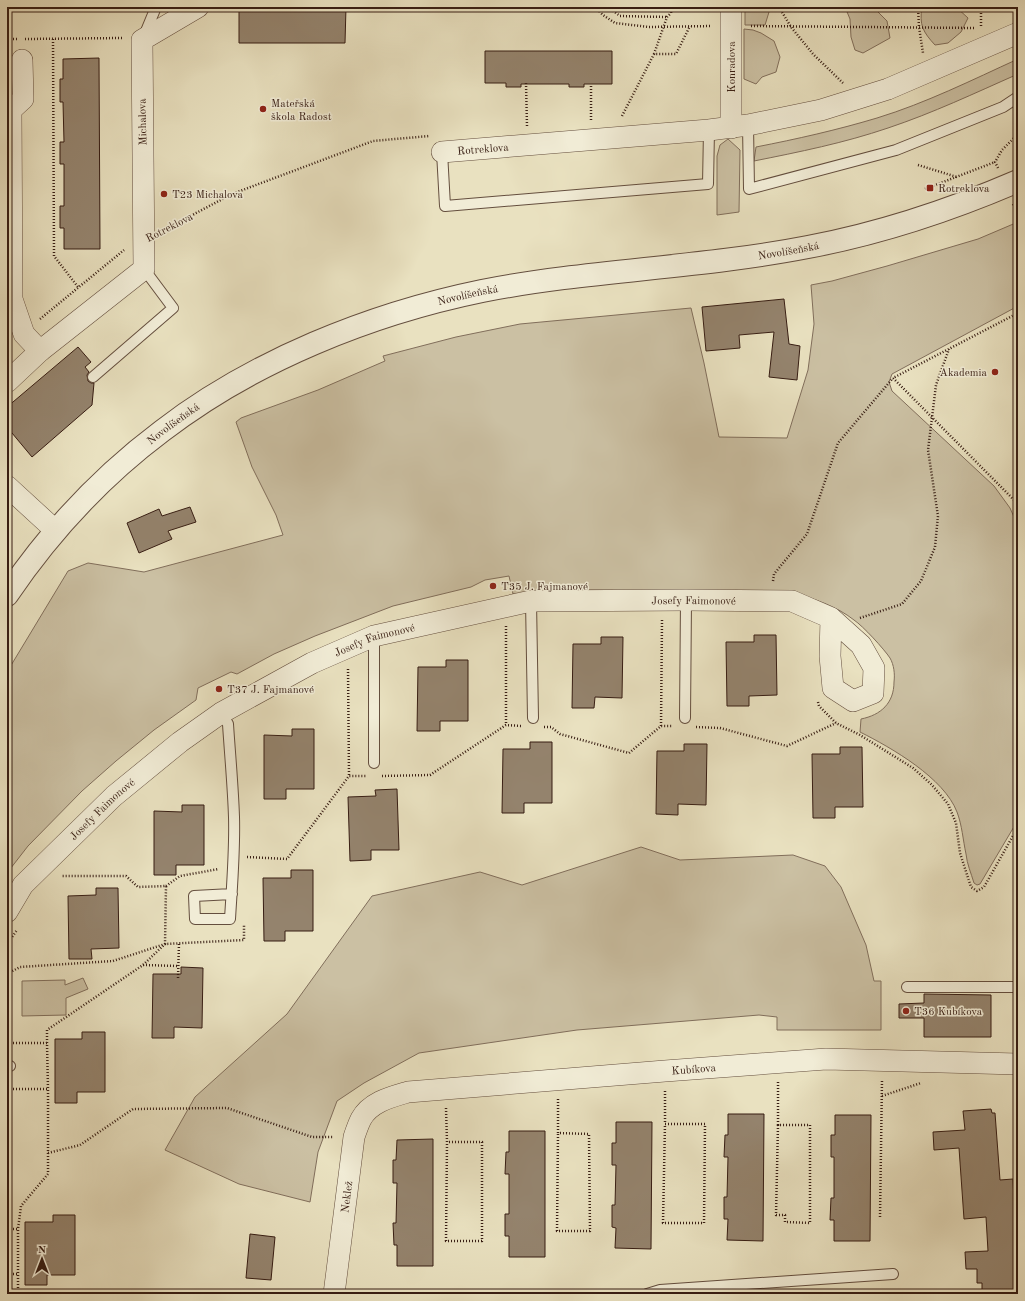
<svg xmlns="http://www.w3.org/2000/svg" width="1025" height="1301" viewBox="0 0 1025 1301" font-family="'Old Standard TT',serif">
  <rect width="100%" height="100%" fill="#e9e1c0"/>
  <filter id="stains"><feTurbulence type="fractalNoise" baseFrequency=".005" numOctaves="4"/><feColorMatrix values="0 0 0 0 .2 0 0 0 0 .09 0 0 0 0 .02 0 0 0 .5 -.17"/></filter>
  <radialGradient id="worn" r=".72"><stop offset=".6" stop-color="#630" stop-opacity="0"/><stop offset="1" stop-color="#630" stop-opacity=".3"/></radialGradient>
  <path fill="#cbc0a3" stroke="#816e5b" d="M 745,7 L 769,7 L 769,12 L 765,25 L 745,25 Z
    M 845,7 L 878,7 L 878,12 L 887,21 L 890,38 L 863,53 L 855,50 L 851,37 L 850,19 Z
    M 922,7 L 956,7 L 968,18 L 961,32 L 948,43 L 935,45 C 923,32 919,25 922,7 Z
    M 744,29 L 753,30 L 761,33 L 774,41 L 780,57 L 776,72 L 762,77 L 756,84 L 744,79 Z
    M 1018,59 L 1018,74 C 975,93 933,113 888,128 C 844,143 799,152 754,161 L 756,147 C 797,139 837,130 877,118 C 926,103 972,80 1018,59 Z
    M 728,139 L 740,150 L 739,212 L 717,215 L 717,156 L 720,145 Z
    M 1018,222 L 1018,306 L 892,374 L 889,382 L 892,391 L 994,486 L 1010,508 L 1018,526 L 1018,815 L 1015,825 L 980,884 L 977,885 L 974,883 C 971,873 967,864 966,854 C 963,840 962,825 957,812 C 944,778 892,748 860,732 L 861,719 C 881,715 894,703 894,682 C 895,674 894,665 890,658 C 884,649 863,626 854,620 C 836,606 815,599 793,593 L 583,590 L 513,594 L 509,576 L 485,580 L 471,587 L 393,606 L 315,636 L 274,654 L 237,674 L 231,672 L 198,688 L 196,700 L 154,730 L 116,761 L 82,791 L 28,846 L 7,873 L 7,672 L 68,571 L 88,563 L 144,572 L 283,535 L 276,515 L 252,467 L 236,422 L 241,418 L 318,390 L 385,361 L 383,356 L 456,337 L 520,324 L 691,308 L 704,363 L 719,437 L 787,438 L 808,370 L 814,324 L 811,285 L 832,281 L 887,266 L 978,239 Z
    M 641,847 L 680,860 L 793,855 L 825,866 L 841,887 L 866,945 L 874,981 L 881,981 L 881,1030 L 777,1030 L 777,1017 L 759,1015 L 577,1030 L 419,1053 L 364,1083 L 337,1101 L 318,1152 L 310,1202 L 239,1184 L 165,1150 L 195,1097 L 287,1014 L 372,896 L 480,872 L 522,885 Z
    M 83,978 L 88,989 L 66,998 L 66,1015 L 22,1016 L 22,981 L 65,980 L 65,985 Z"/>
  <path fill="#94836d" stroke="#371d13" d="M 239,7 L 346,7 L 345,43 L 239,43 Z
    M 485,51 L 612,51 L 612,84 L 584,84 L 584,87 L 569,87 L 569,84 L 521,84 L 521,87 L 506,87 L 506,83 L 485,83 Z
    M 99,58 L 100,249 L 64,249 L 64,228 L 60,228 L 60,206 L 64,206 L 64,164 L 60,164 L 60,142 L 64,142 L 63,102 L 60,102 L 60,79 L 63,79 L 63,59 Z
    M 784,299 L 789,344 L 800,346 L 797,380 L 769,377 L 774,332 L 739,335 L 740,348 L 706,351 L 702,307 Z
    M 78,347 L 91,362 L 85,367 L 89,372 L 87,375 L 88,381 L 91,383 L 94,383 L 92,405 L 32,457 L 7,427 L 7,407 Z
    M 190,507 L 196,522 L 168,531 L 172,539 L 139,553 L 127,523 L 159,509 L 162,516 Z
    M 754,635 L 776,635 L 777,695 L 749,696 L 749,706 L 727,706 L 726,642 L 754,642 Z
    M 601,637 L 623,637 L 622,698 L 595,697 L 594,708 L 572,708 L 573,644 L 601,644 Z
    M 446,660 L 468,660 L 468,721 L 440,721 L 440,731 L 417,731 L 418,667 L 446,667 Z
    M 292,729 L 314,729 L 314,789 L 286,789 L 286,799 L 264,799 L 264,735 L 292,736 Z
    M 530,742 L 552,742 L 552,803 L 524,803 L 524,813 L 502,813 L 503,749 L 530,749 Z
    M 684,744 L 707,744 L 706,805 L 678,804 L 678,815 L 656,814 L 657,751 L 684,751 Z
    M 840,747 L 862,747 L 863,807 L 835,807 L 835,818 L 813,818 L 812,754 L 840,754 Z
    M 397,789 L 399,850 L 371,850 L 371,860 L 350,861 L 348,797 L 376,796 L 375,790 Z
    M 182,805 L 204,805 L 204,865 L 176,865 L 176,875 L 154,875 L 154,811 L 182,812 Z
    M 291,870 L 313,870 L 313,931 L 285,931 L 285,941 L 264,941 L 263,878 L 291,878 Z
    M 96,888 L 118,888 L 119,948 L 91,949 L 92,959 L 69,959 L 68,896 L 96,895 Z
    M 181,967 L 203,968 L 202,1028 L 174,1027 L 174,1038 L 152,1038 L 153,974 L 181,974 Z
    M 924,994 L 991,995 L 991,1037 L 924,1037 L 924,1018 L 899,1018 L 899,1004 L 924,1003 Z
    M 82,1032 L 105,1032 L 105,1092 L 77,1092 L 77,1103 L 55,1103 L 55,1039 L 82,1039 Z
    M 991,1109 L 992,1113 L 995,1113 L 1000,1180 L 1013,1179 L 1018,1294 L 982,1294 L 982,1283 L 977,1283 L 977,1269 L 966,1269 L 965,1252 L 988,1251 L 986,1217 L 964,1219 L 959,1148 L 934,1150 L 933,1132 L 965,1130 L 963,1111 Z
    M 728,1114 L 764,1114 L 763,1241 L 727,1240 L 728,1219 L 724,1219 L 724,1197 L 727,1197 L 728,1157 L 724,1157 L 725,1135 L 728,1135 Z
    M 835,1115 L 871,1115 L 870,1241 L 834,1241 L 834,1220 L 830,1220 L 831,1198 L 834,1198 L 834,1157 L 831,1157 L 831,1135 L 835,1135 Z
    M 616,1122 L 652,1122 L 651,1249 L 615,1248 L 616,1228 L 612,1227 L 612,1205 L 615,1205 L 616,1165 L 612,1165 L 612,1143 L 616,1143 Z
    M 509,1131 L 545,1131 L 545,1257 L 509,1257 L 509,1236 L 505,1236 L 505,1214 L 509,1214 L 509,1174 L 505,1174 L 506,1152 L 509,1152 Z
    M 433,1139 L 433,1266 L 397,1266 L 397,1245 L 394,1245 L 393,1223 L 396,1223 L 397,1183 L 393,1183 L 393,1160 L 396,1160 L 397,1140 Z
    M 53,1215 L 75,1215 L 75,1275 L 47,1275 L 47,1285 L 25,1285 L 25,1222 L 53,1222 Z
    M 250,1234 L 275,1237 L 271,1280 L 246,1278 Z"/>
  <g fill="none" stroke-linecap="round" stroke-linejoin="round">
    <defs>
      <path id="service" d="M 144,36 L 156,7
        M 748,125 L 749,189 L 896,150 L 1003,107 L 1018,97
        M 442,152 L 445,206 L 708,184 L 709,130
        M 93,377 L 173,308 L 144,269
        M 531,601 L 533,718
        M 374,636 L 374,763
        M 221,713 L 228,724 C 230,755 233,786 234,817 C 235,850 232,885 230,919 L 195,919 L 194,896 L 232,894
        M 685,718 L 686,600
        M 907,987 L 1018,987
        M 7,1065 L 10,1066
        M 647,1294 L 660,1290 L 893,1274"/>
      <g id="minor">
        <path d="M 731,7 L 731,128"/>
        <path d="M 22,60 L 23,99 L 11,110 L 12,299 L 24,334 L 40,351"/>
        <path id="s1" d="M 442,152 L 709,130 L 748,125 L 821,110 L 888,89 L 1018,33"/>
        <path d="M 7,382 L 40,351 L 144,269 L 142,40 L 198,7"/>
        <path d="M 7,486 L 56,531"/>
        <path id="s2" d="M 7,912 L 23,885 L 114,796 L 180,742 L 221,713 L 312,663 L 374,636 L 531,601 L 686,600 L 792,601 L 831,618 L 861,645 L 874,668 L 873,693 L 853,701 L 833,688 L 830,656 L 831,618"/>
        <path id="s3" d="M 334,1294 L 354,1137 C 356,1131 358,1125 361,1119 C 370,1102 391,1097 408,1092 L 665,1071 L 826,1059 L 1018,1064"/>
      </g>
      <g id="tertiary">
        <path id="s4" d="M 7,595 C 49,533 102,476 162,431 C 253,361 370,314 482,291 C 589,270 700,268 808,247 C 877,234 953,209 1018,181"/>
      </g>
    </defs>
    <use href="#service" stroke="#644e3e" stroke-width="12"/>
    <use href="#minor" stroke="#644e3e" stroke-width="22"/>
    <use href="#tertiary" stroke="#644e3e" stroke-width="24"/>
    <path stroke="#371d13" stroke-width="2.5" stroke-dasharray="1 2" stroke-linecap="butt" d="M 595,7 L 603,15 L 615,23 L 649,27 L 712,26
      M 608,7 L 620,16 L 667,17
      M 779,7 L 791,27 L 813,54 L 843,83
      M 918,7 L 919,27 L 923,53
      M 981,7 L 981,27
      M 751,26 L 976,28
      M 7,39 L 18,39
      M 25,39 L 122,38
      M 53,39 L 54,256 L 78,287
      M 654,54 L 667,17 L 671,13 L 672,7
      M 526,83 L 527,126
      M 622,116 L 654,54 L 676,54 L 690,26
      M 591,120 L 591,84
      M 918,165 L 957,177
      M 998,168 L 995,162 L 1002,150 L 1018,134
      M 925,189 L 995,162
      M 1013,204 L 1018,217
      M 164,230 L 232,194 L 373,141 L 429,136
      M 1018,313 L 893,378 L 1014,500 L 1018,512
      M 40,319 L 124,250
      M 773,581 L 774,574 L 807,534 L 838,443 L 893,378
      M 860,618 L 902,604 L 921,581 L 935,547 L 938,516 L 928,450 L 936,385 L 949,349
      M 506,626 L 506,725
      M 348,669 L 349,776
      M 818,702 L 819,706 L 836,723 L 860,735 L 913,768 L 932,785 L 948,804 L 956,823 L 960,853 L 971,887 L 977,891 L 984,887 L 1014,834 L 1018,829
      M 661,726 L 662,620
      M 544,727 L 551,727 L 560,734 L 629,753 L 661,726 L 673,726
      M 696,727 L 720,728 L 787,746 L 836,723
      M 382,776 L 430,775 L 506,725 L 521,726
      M 247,857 L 287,859 L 349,776 L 367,776
      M 166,886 L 180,876 L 219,869
      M 7,944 L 17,930
      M 143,965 L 178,966
      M 7,974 L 20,967 L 113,961 L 165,944 L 244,940 L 244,925
      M 178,978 L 179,943
      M 7,1043 L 47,1043 L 48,1089
      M 47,1043 L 47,1030 L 143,965 L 165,944 L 166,886 L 138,887 L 126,876 L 61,876
      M 7,1089 L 48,1089 L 48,1174 L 21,1206 L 18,1229
      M 665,1091 L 665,1124 L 705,1124 L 704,1223 L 663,1223 L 665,1124
      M 882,1096 L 921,1083
      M 558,1099 L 558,1133 L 589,1134 L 590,1231 L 557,1231 L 558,1133
      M 446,1108 L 447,1142 L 482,1142 L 482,1241 L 446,1241 L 447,1142
      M 778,1125 L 776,1215 L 785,1215 L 785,1222 L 810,1223 L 810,1125 L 778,1125 L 778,1081
      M 48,1153 L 80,1145 L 133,1109 L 227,1108 L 312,1137 L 334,1137
      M 880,1217 L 882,1080
      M 7,1229 L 18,1229 L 18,1294
      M 7,1274 L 18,1274"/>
    <use href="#service" stroke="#f1ecd6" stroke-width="10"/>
    <use href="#minor" stroke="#f1ecd6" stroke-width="21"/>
    <use href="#tertiary" stroke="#f1ecd6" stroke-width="22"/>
  </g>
  <g fill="#8f2418" stroke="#f1ecd6" stroke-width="1.5">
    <circle cx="263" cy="109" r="4"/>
    <rect x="926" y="184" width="8" height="8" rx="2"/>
    <circle cx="164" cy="194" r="4"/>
    <circle cx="995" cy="372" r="4"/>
    <circle cx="493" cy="586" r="4"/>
    <circle cx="219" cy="689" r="4"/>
    <circle cx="906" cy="1011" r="4"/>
  </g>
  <g text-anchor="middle" stroke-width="3" stroke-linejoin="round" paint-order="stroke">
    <g font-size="11" fill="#371d13" stroke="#f1ecd6">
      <text transform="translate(731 67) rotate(-90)" y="4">Konradova</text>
      <text transform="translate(142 122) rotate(-91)" y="4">Michalova</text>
      <text dy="4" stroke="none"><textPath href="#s1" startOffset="41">Rotreklova</textPath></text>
      <text transform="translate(169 227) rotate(-27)" y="4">Rotreklova</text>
      <text dy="4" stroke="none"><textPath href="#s4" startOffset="888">Novolíšeňská</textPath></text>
      <text dy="4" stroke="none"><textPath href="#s4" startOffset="564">Novolíšeňská</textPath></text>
      <text dy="4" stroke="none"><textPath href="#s4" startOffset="240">Novolíšeňská</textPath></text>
      <text dy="4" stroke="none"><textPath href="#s2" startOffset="789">Josefy Faimonové</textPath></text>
      <text dy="4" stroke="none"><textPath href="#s2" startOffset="465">Josefy Faimonové</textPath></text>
      <text dy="4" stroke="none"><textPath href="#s2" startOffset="141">Josefy Faimonové</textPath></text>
      <text dy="4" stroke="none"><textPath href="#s3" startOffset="520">Kubíkova</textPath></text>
      <text dy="4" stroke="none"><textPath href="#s3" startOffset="98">Neklež</textPath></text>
    </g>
    <g font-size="11" fill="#371d13" stroke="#f1ecd6" text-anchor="start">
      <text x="271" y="107">Mateřská<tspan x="271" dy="13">škola Radost</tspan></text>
      <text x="938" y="192">Rotreklova</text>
      <text x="172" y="198">T23 Michalova</text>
      <text x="987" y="376" text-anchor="end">Akademia</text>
      <text x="501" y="590">T35 J. Fajmanové</text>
      <text x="227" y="693">T37 J. Fajmanové</text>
      <text x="914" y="1015">T36 Kubíkova</text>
    </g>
  </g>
  <rect width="1025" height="1301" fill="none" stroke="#e9e1c0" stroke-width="24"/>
  <rect x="8" y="8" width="1009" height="1285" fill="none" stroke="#371d13" stroke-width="2"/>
  <rect x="12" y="12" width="1001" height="1277" fill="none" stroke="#371d13"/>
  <g transform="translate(42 1259)" stroke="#f1ecd6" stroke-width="3" paint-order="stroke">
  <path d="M0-3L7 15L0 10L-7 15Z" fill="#371d13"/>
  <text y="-6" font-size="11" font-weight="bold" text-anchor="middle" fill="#371d13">N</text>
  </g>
  <rect width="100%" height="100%" filter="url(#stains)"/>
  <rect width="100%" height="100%" fill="url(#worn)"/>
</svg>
